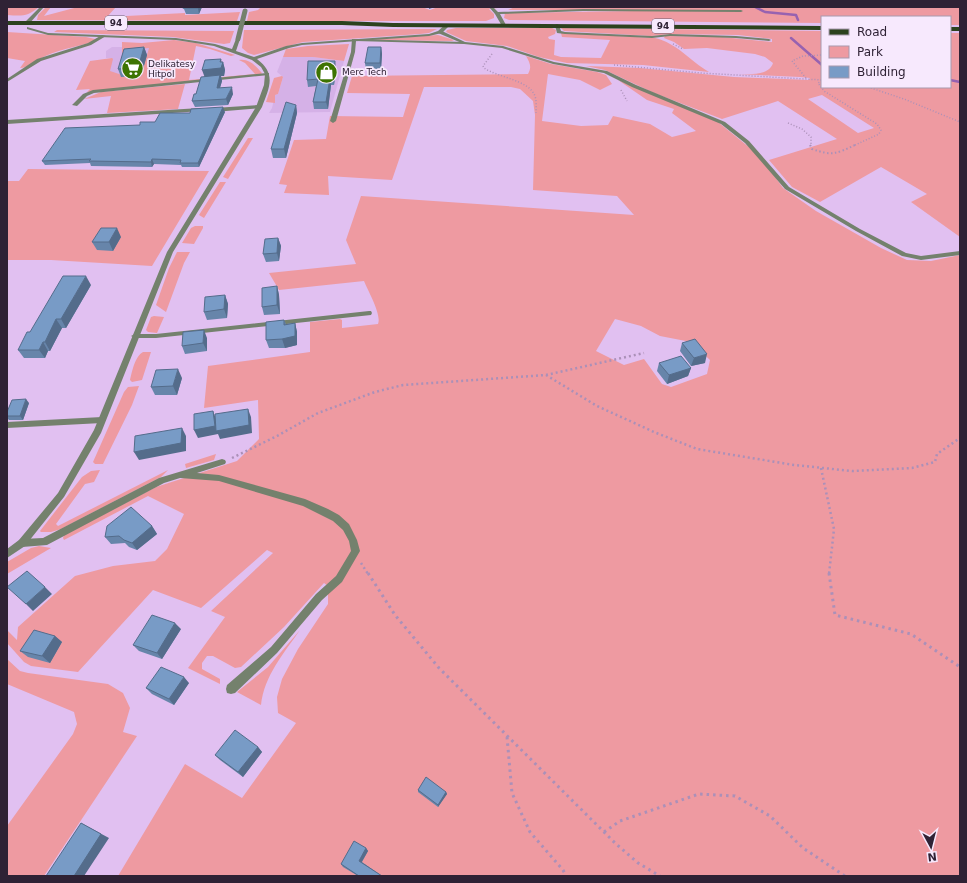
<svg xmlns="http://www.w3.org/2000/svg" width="967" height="883" viewBox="0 0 967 883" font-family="'DejaVu Sans',sans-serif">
  <rect width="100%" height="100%" fill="#e1c0f1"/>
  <path fill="#d5b1e7" d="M 112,47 L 155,47 L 144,84 L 101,88 L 112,58 L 106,58 L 106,51 Z
    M 283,57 L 313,57 L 344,61 L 330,112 L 269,113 L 272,108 L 275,95 L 278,94 L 283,77 L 277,72 Z"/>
  <path fill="#ee9aa1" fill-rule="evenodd" d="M 7,7 L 39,7 C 27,17 22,16 7,15 Z
    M 46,7 L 51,7 L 44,16 L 78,7 L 116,7 L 107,17 L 185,13 L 185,15 L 240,12 L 237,21 L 37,20 L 38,15 Z
    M 261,7 L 422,7 L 430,10 L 438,7 L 498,8 L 489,9 L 494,14 L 494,18 L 486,21 L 247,21 L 249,12 L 258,10 Z
    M 515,7 L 960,7 L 960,25 L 950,25 L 950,17 L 822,17 L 822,23 L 509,20 L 504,18 L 505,13 L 696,10 L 508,10 Z
    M 456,28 L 552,28 L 556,30 L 555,34 L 548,37 L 549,39 L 555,40 L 554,55 L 561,57 L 601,58 L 610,40 L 562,37 L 561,33 L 655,38 C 677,43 690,61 709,72 L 643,65 L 567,63 L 539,57 L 507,46 L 466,41 L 446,32 L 447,30 Z
    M 561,28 L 822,31 L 822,87 L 950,87 L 950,33 L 960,33 L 960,237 L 911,202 L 927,194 L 881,167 L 820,202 L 792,187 L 769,160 L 837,139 L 778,101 L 722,119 L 654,93 L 605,70 L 586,66 L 640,68 L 734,77 L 809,80 L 810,78 L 800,77 L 739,74 C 750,74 769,76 773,63 L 765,57 L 755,54 L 707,48 L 684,49 L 674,42 L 664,38 L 665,36 L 722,37 L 772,42 L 772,39 L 738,35 L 670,34 L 651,36 L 564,31 ZM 822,95 L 874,128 L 858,133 L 808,99 Z
    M 437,29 L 429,33 L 420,34 L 303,42 L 254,55 L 248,53 L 242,48 L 244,30 Z
    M 57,30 L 234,31 L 230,43 L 224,44 L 173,37 L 54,32 Z
    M 7,32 L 86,37 L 95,39 L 93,42 C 75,47 56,50 39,59 C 33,62 27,68 20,68 L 25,61 L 7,58 Z
    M 438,35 L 454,40 L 452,41 L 366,40 Z
    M 174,40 L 196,43 L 235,55 L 231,56 L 210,49 L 196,46 L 189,80 L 255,74 L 245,63 L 239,60 C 249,58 256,66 262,73 L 261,74 L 87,92 L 90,89 L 76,90 L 90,61 L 112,58 L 113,59 L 110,71 L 122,75 L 147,55 L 149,48 L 128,50 L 122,53 L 122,42 L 142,43 Z
    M 349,44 L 344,61 L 313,57 L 283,57 L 286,49 L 308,46 Z
    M 526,56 L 551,64 L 597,72 L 606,75 L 612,84 L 600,90 L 580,80 L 548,74 L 542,121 L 581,126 L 608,125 L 613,116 L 650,124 L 672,137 L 696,131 L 672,113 L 674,109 L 647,100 L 618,80 L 718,122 L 750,148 L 768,167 L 783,188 L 816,211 L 881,248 L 907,260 L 931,261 L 960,255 L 960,876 L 118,876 L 185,764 L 242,798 L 296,723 L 278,713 L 277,697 L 282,679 L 298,649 L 328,604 L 328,586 L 324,583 L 284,627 L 241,667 L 235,668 L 213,656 L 207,656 L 202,663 L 202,669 L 220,679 L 220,684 L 188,668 L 225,617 L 211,611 L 273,553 L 267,550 L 201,608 L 153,590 L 78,672 L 31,666 L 24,662 L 7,643 L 7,630 L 17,640 L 18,627 L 75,576 L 113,566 L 155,561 L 167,549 L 184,514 L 148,496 L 64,540 L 63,538 L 64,535 L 156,487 L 237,461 L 259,439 L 258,400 L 204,408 L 208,366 L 310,352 L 310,322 L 340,319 L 342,320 L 342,328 L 378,324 C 382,315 368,291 364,281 L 279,290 L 269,273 L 356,264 L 346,240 L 361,196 L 634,215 L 617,196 L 533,190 L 535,115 L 533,101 L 520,89 L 511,87 L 424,87 L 392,180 L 328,176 L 329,195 L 284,193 L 287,185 L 279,184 L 294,140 L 326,139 L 330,116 L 403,117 L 410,94 L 347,93 L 352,76 L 528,74 C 532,67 530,63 526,56 ZM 615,319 L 641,326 L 660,336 L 691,342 L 710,360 L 707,374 L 671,387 L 662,384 L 644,359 L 624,365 L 596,351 Z
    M 282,76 L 283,77 L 278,94 L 275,95 L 275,103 L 266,102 L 274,78 Z
    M 185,84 L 178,109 L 107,113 L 111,96 L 84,99 L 101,92 Z
    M 248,138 L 253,138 L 228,179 L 223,177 Z
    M 28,169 L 209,171 L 152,266 L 51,260 L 7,260 L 7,181 L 19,181 Z
    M 220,182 L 226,182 L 204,218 L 199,215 Z
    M 195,226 L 203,226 L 203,228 L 194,244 L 182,243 L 191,228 Z
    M 177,252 L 190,252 L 184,263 L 166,312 L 156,305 L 169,268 Z
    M 154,316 L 164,317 L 157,333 L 148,332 L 146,330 L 151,317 Z
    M 143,352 L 151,352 L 142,380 L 132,382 L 130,380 C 132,372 135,356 143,352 Z
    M 139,386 L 132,405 L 103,464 L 95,464 L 93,462 L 124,392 L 128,387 Z
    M 216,454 L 214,460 L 186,468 L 185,464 Z
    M 100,470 L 94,482 L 85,484 L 56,524 L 58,526 L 168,470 L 161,477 L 61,529 L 51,532 L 41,532 L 40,531 L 82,477 L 91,471 Z
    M 39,546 L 51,548 L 7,574 L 7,562 L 31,548 Z
    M 300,630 C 284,653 264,676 261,705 L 237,692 L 268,667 Z
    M 7,659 L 20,671 L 28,673 L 108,684 L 123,693 L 130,708 L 123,732 L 137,736 L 44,876 L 7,876 L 7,826 L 73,734 L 77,724 L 74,712 L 7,684 Z"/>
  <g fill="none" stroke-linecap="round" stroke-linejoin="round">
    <path stroke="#9762b0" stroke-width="2.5" d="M 755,7 L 765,12 L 796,15 L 798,20
      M 791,38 L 822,65
      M 950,80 L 960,82"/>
    <path stroke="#ab90b8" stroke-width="1.5" stroke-dasharray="1 2" stroke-linecap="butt" d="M 673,44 L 683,49
      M 492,54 L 483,66 L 484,68 C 497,77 527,80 534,94 C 537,99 536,107 536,113
      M 614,65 L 701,73 L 822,80
      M 806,78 L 792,61 L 803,56 L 822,55
      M 822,81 L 818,83 L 824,91 L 877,124 L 881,130 L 879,134 L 853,146
      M 868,87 L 904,99 L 960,122
      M 621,90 L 627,101
      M 788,123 L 802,129 L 811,137 L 811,146"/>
    <path stroke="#ab90b8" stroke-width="2" stroke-dasharray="1.5 2.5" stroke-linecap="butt" d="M 810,145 L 812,149 C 832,156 836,154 855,145"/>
    <path stroke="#ab90b8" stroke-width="2.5" stroke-dasharray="2 3" stroke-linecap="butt" d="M 546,375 L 597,406 L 654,432 L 697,449 L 794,465 L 852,471 L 912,468 L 935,462 L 937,454 L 960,438
      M 232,458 L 277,436 L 318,413 L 375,392 L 403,385 L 546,375 L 644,353
      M 821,468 L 834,529 L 829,574
      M 361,563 L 368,574"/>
    <path stroke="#ab90b8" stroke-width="3" stroke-dasharray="2.5 4" stroke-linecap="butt" d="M 368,573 L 395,615 L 439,668 L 615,843 L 638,863 L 660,876
      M 829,573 L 835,615 L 911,634 L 960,667
      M 507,737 L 512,793 L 530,832 L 563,870 L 566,876
      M 604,832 L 620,821 L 699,794 L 735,796 L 770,816 L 803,848 L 845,876"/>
    <path fill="#74816d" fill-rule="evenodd" d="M 489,7 L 493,7 L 498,12 L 583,9 L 741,10 L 743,11 L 741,12 L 583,11 L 500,14 L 506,25 L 504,26 L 502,26 L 495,14 Z
      M 557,24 L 559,25 L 561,31 L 565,32 L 652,36 L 670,34 L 736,36 L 769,39 L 771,40 L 769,41 L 736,38 L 670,36 L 652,38 L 565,34 L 557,33 L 555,25 Z
      M 102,35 L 106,36 L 91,45 L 41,61 L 7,82 L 7,79 L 37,59 L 88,43 Z
      M 352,39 L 464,42 L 466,43 L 464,44 L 356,41 L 355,52 L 336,121 L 333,123 L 330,121 L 351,52 Z
      M 267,73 L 269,73 L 269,75 L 94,93 L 87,96 L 77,106 L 72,105 L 83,94 L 93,90 Z
      M 259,105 L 261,106 L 261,108 L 214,112 L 211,110 L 214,108 Z
      M 200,108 L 203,110 L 202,111 L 7,124 L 7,120 Z
      M 369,311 L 371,311 L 372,313 L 371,315 L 156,338 L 135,338 L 131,336 L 135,334 L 156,334 Z
      M 102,417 L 106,420 L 102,423 L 7,428 L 7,422 Z
      M 222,459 L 225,460 L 226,462 L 225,464 L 197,473 L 219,475 L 305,499 L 328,509 L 339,515 L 349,524 L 357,540 L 360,551 L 342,582 L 322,600 L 277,653 L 235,693 L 231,694 L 227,693 L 226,689 L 227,685 L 271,647 L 316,594 L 336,576 L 351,551 L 349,541 L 343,530 L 333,521 L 303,506 L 219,481 L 180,478 L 164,483 L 47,545 L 22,547 L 19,546 L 18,543 L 19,540 L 22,539 L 43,538 L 159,478 Z"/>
    <path fill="#74816d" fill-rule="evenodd" d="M 438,31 L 442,31 L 465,42 L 503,46 L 554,62 L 607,71 L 636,85 L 725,122 L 749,141 L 789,187 L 860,229 L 906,253 L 921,256 L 960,251 L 960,255 L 921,260 L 902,256 L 856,231 L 785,189 L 745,143 L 721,124 L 632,87 L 604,73 L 553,64 L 502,48 L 464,44 L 438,33 Z"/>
    <path fill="#74816d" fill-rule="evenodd" d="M 40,7 L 44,7 L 29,24 L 25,24 L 25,22 Z
      M 446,24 L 450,25 L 442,33 L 429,36 L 302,45 L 289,48 L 257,59 C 277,74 269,88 262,107 L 173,252 L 101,433 L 64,497 L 25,546 L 7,558 L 7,549 L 19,540 L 58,493 L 94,430 L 167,252 L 256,107 L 264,85 L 265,74 L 261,67 L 252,60 L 214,46 L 176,40 L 48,35 L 27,29 L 27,27 L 48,33 L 176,38 L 215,44 L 232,49 L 236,39 L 238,38 L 240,39 L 236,51 L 254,57 L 286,46 L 302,43 L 429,34 L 438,31 Z"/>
    <path fill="#2c421e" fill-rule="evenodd" d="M 7,21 L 342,21 L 393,23 L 822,26 L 822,30 L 393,27 L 342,25 L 7,25 Z
      M 950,27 L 960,27 L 960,31 L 950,31 Z"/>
    <path stroke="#74816d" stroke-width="5" d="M 238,39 L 245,11"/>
  </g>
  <path fill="#6785aa" d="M 182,7 L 202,7 L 199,14 L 186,14 L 184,9 L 183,9 Z
    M 144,47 L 147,55 L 141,76 L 121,77 L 118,69 Z
    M 381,47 L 382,54 L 381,69 L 366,70 L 365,63 Z
    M 222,62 L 223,62 L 225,70 L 224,76 L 221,76 L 222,81 L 220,88 L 233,94 L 228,105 L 195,107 L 192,101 L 204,77 Z
    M 336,68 L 334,85 L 331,85 L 328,109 L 314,109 L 313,102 L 316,86 L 308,87 L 307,80 Z
    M 296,105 L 297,113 L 286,158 L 273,158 L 271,149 Z
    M 225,112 L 199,167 L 182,167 L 181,165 L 154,164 L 152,167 L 91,166 L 90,163 L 45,165 L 42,161 L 140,125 L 155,122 L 190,113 Z
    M 121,237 L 113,251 L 97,250 L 92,242 Z
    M 278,238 L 281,246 L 279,261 L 266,262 L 263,254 Z
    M 91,285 L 66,328 L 62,328 L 50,351 L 48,351 L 45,358 L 24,358 L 18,350 L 30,332 Z
    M 277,286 L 279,295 L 280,314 L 264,315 L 262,307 Z
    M 225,295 L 228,304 L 227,318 L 207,320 L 204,312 Z
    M 284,320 L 286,324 L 295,323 L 297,332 L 297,345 L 285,348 L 269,348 L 266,340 Z
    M 207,338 L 207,351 L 185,354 L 182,346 Z
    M 682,343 L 705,363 L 691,366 L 680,351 Z
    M 659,363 L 691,368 L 688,376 L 667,384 L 657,371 Z
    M 182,378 L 177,395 L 155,395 L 151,387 Z
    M 29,403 L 23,420 L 9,420 L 7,418 L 7,412 Z
    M 152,526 L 157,534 L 137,550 L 129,547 L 125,543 L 111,544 L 105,537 Z
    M 181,629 L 162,659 L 139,651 L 133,645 Z
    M 55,636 L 62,642 L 50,663 L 28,657 L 20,651 Z
    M 189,683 L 174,705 L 152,694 L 146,688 Z
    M 258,747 L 262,752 L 243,777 L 220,760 L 215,755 Z
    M 418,790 L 446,792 L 447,794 L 438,807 L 418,792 Z
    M 366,848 L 368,851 L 362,862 L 382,876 L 358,876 L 343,867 L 341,864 Z"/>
  <path fill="#546c8b" d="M 198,7 L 202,7 L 199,14 L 198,8 Z
    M 429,7 L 435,7 L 429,9 Z
    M 144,47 L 147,55 L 141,76 L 138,68 Z
    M 381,47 L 382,54 L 381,69 L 380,63 Z
    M 221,59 L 222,64 L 223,62 L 225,70 L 224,76 L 221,76 L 222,81 L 218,94 L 217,88 L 205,78 L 202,70 L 220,62 Z
    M 335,61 L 336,68 L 334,85 L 333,78 Z
    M 330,78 L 331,85 L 328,109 L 326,102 Z
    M 232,87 L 233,94 L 228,105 L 226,99 Z
    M 296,105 L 297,113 L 286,158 L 284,149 Z
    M 223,107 L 225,112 L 199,167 L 198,163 Z
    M 152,159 L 154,164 L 152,167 L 151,162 Z
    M 117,228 L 121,237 L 113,251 L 109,242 Z
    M 278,238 L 281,246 L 279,261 L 277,253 Z
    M 86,276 L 91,285 L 66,328 L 61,319 Z
    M 277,286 L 279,295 L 280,314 L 277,305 Z
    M 225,295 L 228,304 L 227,318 L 224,309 Z
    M 56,319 L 62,328 L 50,351 L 45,342 Z
    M 295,323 L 297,332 L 297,345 L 285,348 L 282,339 Z
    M 204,330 L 207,338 L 207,351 L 203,343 Z
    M 43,342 L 48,351 L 45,358 L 39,350 Z
    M 707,354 L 705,363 L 691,366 L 694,358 Z
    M 691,368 L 688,376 L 667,384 L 669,375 Z
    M 178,369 L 182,378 L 177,395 L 173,386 Z
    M 26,399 L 29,403 L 23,420 L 20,416 Z
    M 248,409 L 251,417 L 252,433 L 220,439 L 218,434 L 198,438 L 194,430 L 213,411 L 216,419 Z
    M 182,428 L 186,436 L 186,451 L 139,460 L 134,452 Z
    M 152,526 L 157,534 L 137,550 L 132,543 Z
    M 45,587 L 52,594 L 33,611 L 26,604 Z
    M 175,623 L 181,629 L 162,659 L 157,653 Z
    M 55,636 L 62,642 L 50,663 L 42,656 Z
    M 184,677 L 189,683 L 174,705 L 169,699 Z
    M 258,747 L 262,752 L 243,777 L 238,772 Z
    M 446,792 L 447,794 L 438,807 L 438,805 Z
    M 81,823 L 109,838 L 84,876 L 74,876 Z
    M 366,848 L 368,851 L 361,863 L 359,861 Z"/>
  <path fill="#789bc6" stroke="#546c8b" d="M 184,7 L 198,7 L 198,8 L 184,8 Z
    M 144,47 L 138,68 L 118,69 L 124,49 Z
    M 368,47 L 381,47 L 380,63 L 365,63 Z
    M 221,59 L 220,62 L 223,62 L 221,68 L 202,70 L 205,60 Z
    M 308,61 L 335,61 L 333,78 L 330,78 L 326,102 L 313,102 L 318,79 L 307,80 Z
    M 220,75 L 217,88 L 232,87 L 226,99 L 192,101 L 194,94 L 196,94 L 201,77 Z
    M 286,102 L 296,105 L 284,149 L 271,149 Z
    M 223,107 L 198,163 L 180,163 L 181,160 L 152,159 L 151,162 L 89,161 L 91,159 L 42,161 L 65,128 L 140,125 L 140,122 L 155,122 L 160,113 L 190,113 L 191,109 Z
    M 101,228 L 117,228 L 109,242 L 92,242 Z
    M 278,238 L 277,253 L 263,254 L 265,239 Z
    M 63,276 L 86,276 L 61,319 L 56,319 L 45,342 L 43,342 L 39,350 L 18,350 L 27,332 L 30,332 Z
    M 277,286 L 277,305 L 262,307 L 262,288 Z
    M 225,295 L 224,309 L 204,312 L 205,297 Z
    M 284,320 L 284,325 L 295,323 L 295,336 L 282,339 L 266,340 L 266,322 Z
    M 204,330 L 203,343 L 182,346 L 183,332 Z
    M 695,339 L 707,354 L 694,358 L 682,343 Z
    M 681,356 L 691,368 L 669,375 L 659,363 Z
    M 178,369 L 173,386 L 151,387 L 156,370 Z
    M 26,399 L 20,416 L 7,416 L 7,412 L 12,400 Z
    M 248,409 L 249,425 L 216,431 L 215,414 Z
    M 213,411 L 215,426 L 194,430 L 194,414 Z
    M 182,428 L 181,443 L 134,452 L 135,436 Z
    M 131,507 L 152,526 L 132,543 L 124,540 L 119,536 L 105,537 L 107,526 Z
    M 27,571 L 45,587 L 26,604 L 7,587 Z
    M 152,615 L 175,623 L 157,653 L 133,645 Z
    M 34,630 L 55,636 L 42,656 L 20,651 Z
    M 161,667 L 184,677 L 169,699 L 146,688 Z
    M 235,730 L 258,747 L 238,772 L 215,755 Z
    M 426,777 L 446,792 L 438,805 L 418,790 Z
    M 81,823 L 101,834 L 74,876 L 46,876 Z
    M 354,841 L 366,848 L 359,861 L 382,876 L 359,876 L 341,864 Z"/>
  <defs>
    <symbol id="supermarket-disc" viewBox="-11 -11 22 22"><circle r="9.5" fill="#3d7401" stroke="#f7e9fd"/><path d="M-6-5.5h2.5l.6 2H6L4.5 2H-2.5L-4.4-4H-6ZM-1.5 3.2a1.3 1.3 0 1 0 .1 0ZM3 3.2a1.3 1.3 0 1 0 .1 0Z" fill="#fff"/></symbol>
    <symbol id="shop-disc" viewBox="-11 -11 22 22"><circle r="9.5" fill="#3d7401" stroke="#f7e9fd"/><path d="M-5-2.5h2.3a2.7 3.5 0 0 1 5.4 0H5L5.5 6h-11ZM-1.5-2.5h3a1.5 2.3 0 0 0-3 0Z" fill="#fff"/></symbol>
  </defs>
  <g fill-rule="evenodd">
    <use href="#supermarket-disc" x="120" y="56" width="25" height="25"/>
    <use href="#shop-disc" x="314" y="60" width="25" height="25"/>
  </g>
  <g text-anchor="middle" stroke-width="3.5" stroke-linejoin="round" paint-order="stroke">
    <g fill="#f7e9fd" stroke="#6b5e71" stroke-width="1">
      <rect x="105" y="16" width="22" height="14" rx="3"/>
      <rect x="652" y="19" width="22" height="14" rx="3"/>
    </g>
    <g font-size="9" font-weight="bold" fill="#2f2235">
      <text x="116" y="26">94</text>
      <text x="663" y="29">94</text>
    </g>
    <g font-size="9" fill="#2f2235" stroke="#f7e9fd" text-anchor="start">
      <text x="148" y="67">Delikatesy<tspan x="148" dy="10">Hitpol</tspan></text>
      <text x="342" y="75">Merc Tech</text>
    </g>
  </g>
  <rect width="967" height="883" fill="none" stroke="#2f2235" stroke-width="16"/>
  <rect x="821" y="16" width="130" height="72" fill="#f7e9fd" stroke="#a799ad"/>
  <rect x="829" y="29" width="20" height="6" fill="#2c421e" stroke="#a799ad"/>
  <text x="857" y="36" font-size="12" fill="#2f2235">Road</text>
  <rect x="829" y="46" width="20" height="12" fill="#ee9aa1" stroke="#a799ad"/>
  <text x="857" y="56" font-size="12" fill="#2f2235">Park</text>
  <rect x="829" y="66" width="20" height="12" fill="#789bc6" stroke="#a799ad"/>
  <text x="857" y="76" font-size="12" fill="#2f2235">Building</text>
  <g transform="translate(931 847) rotate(173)" stroke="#f7e9fd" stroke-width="3" paint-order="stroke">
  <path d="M0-3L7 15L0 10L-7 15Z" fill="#2f2235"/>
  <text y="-6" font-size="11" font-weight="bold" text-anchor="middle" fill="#2f2235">N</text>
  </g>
</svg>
